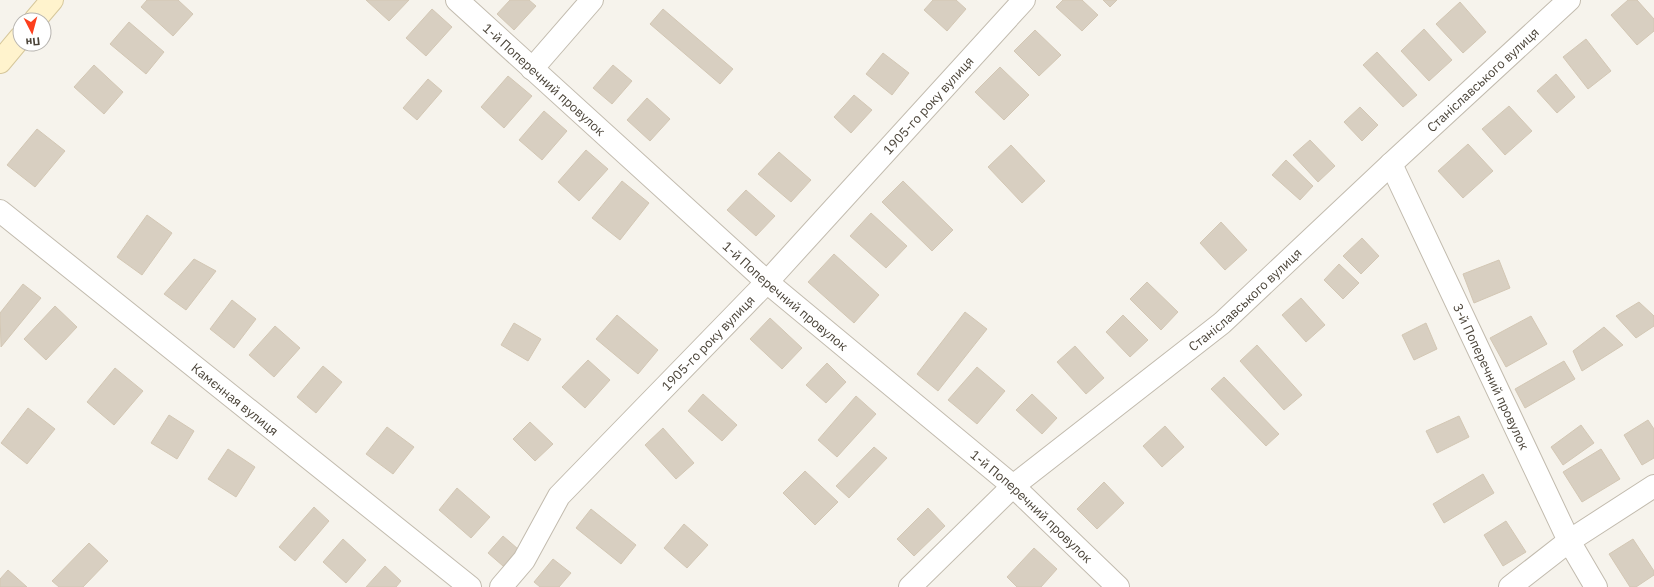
<svg xmlns="http://www.w3.org/2000/svg" width="1654" height="587" viewBox="0 0 1654 587" font-family="'IBM Plex Sans',sans-serif">
  <rect width="100%" height="100%" fill="#f6f3ec"/>
  <path fill="#d8cfc1" stroke="#d3c7b4" d="M 147,0 L 178,0 L 193,14 L 173,36 L 141,7 Z
    M 366,0 L 409,0 L 389,21 Z
    M 510,0 L 529,0 L 536,6 L 514,30 L 497,14 Z
    M 933,0 L 956,0 L 966,9 L 947,31 L 924,10 Z
    M 1063,0 L 1082,0 L 1098,15 L 1082,31 L 1056,7 Z
    M 1103,0 L 1117,0 L 1110,7 Z
    M 1628,0 L 1637,0 L 1654,19 L 1654,31 L 1637,45 L 1611,15 Z
    M 1460,2 L 1486,32 L 1463,53 L 1436,24 Z
    M 432,9 L 452,27 L 426,56 L 406,38 Z
    M 663,9 L 733,69 L 720,84 L 650,24 Z
    M 129,22 L 164,52 L 146,74 L 110,44 Z
    M 1424,29 L 1452,60 L 1429,81 L 1401,51 Z
    M 1035,30 L 1061,55 L 1039,76 L 1014,51 Z
    M 1586,39 L 1611,71 L 1588,89 L 1563,57 Z
    M 1377,52 L 1417,95 L 1403,107 L 1363,65 Z
    M 883,53 L 909,73 L 892,95 L 866,74 Z
    M 94,65 L 123,92 L 104,114 L 74,87 Z
    M 613,65 L 632,81 L 612,104 L 593,88 Z
    M 1000,67 L 1029,95 L 1004,120 L 975,92 Z
    M 1556,74 L 1575,97 L 1557,113 L 1537,91 Z
    M 508,76 L 532,96 L 504,128 L 481,107 Z
    M 428,79 L 442,91 L 417,120 L 403,108 Z
    M 854,95 L 872,110 L 851,133 L 834,117 Z
    M 647,98 L 670,119 L 650,141 L 627,120 Z
    M 1509,106 L 1532,131 L 1505,155 L 1482,129 Z
    M 1360,107 L 1378,125 L 1362,141 L 1344,122 Z
    M 544,111 L 567,131 L 542,160 L 519,140 Z
    M 37,129 L 65,151 L 35,187 L 7,165 Z
    M 1310,140 L 1335,166 L 1318,182 L 1293,155 Z
    M 1468,144 L 1493,171 L 1463,198 L 1438,171 Z
    M 1011,145 L 1045,181 L 1022,203 L 988,167 Z
    M 586,150 L 608,169 L 579,201 L 558,182 Z
    M 779,152 L 811,180 L 791,202 L 758,174 Z
    M 1286,160 L 1313,186 L 1300,200 L 1272,175 Z
    M 622,181 L 649,203 L 620,240 L 592,218 Z
    M 903,181 L 953,230 L 932,251 L 882,202 Z
    M 746,190 L 775,216 L 756,236 L 727,210 Z
    M 871,213 L 907,246 L 886,268 L 850,236 Z
    M 147,215 L 172,233 L 142,275 L 117,257 Z
    M 1221,222 L 1247,250 L 1225,270 L 1200,243 Z
    M 1362,238 L 1379,256 L 1361,274 L 1343,256 Z
    M 834,254 L 879,295 L 854,323 L 808,282 Z
    M 194,259 L 216,271 L 186,310 L 164,294 Z
    M 1499,260 L 1510,288 L 1474,303 L 1463,274 Z
    M 1339,264 L 1359,283 L 1343,299 L 1324,280 Z
    M 1147,282 L 1178,312 L 1161,330 L 1130,299 Z
    M 23,284 L 41,298 L 1,347 L 0,313 Z
    M 1301,298 L 1325,325 L 1306,342 L 1282,315 Z
    M 232,300 L 256,319 L 234,348 L 210,329 Z
    M 1639,302 L 1654,316 L 1654,326 L 1636,338 L 1616,316 Z
    M 55,306 L 77,327 L 46,360 L 24,339 Z
    M 965,312 L 987,329 L 938,391 L 917,374 Z
    M 617,315 L 658,350 L 638,374 L 596,339 Z
    M 1123,315 L 1148,340 L 1130,357 L 1106,332 Z
    M 1531,316 L 1547,344 L 1506,367 L 1490,338 Z
    M 770,318 L 802,348 L 782,369 L 750,339 Z
    M 514,323 L 541,339 L 528,361 L 501,345 Z
    M 1426,323 L 1437,349 L 1414,360 L 1402,335 Z
    M 275,326 L 300,348 L 274,377 L 249,355 Z
    M 1604,327 L 1623,345 L 1582,371 L 1573,351 Z
    M 1257,345 L 1302,395 L 1284,410 L 1240,361 Z
    M 1075,346 L 1104,378 L 1086,394 L 1057,362 Z
    M 588,360 L 610,380 L 585,408 L 562,387 Z
    M 1564,361 L 1575,379 L 1525,408 L 1515,389 Z
    M 827,363 L 846,382 L 826,403 L 806,385 Z
    M 323,366 L 342,382 L 316,413 L 297,397 Z
    M 977,367 L 1005,391 L 977,424 L 948,400 Z
    M 115,368 L 143,391 L 114,425 L 87,402 Z
    M 1224,377 L 1279,434 L 1266,446 L 1211,389 Z
    M 703,394 L 737,425 L 722,441 L 688,411 Z
    M 1032,394 L 1057,418 L 1042,434 L 1016,410 Z
    M 856,396 L 876,414 L 837,457 L 818,440 Z
    M 28,408 L 55,429 L 27,464 L 1,443 Z
    M 169,415 L 194,431 L 177,459 L 151,443 Z
    M 1459,416 L 1469,437 L 1437,453 L 1426,431 Z
    M 1648,420 L 1654,429 L 1654,458 L 1642,465 L 1624,435 Z
    M 530,422 L 553,444 L 535,461 L 513,439 Z
    M 1581,425 L 1594,443 L 1563,465 L 1551,447 Z
    M 1165,426 L 1184,447 L 1162,467 L 1143,446 Z
    M 387,427 L 414,447 L 393,474 L 366,454 Z
    M 663,428 L 694,463 L 676,479 L 645,445 Z
    M 874,447 L 887,458 L 849,498 L 836,486 Z
    M 228,449 L 255,467 L 236,497 L 208,479 Z
    M 1601,449 L 1620,479 L 1582,502 L 1563,472 Z
    M 805,471 L 838,502 L 815,525 L 783,493 Z
    M 1483,474 L 1494,493 L 1444,523 L 1433,504 Z
    M 1104,482 L 1124,503 L 1097,529 L 1077,509 Z
    M 457,488 L 490,517 L 471,538 L 439,510 Z
    M 314,507 L 329,521 L 295,561 L 279,547 Z
    M 928,508 L 945,526 L 914,556 L 897,539 Z
    M 591,509 L 636,545 L 621,564 L 576,528 Z
    M 1506,521 L 1526,552 L 1503,566 L 1484,535 Z
    M 684,524 L 708,545 L 687,568 L 664,548 Z
    M 503,536 L 518,549 L 503,566 L 488,553 Z
    M 343,539 L 366,560 L 346,583 L 323,562 Z
    M 1633,539 L 1654,571 L 1654,575 L 1636,587 L 1630,587 L 1609,554 Z
    M 89,543 L 108,561 L 83,587 L 59,587 L 52,581 Z
    M 1034,548 L 1057,569 L 1041,587 L 1017,587 L 1007,577 Z
    M 553,559 L 571,573 L 559,587 L 540,587 L 534,582 Z
    M 385,566 L 401,581 L 396,587 L 366,587 Z
    M 8,570 L 27,587 L 0,587 L 0,579 Z"/>
  <g fill="none" stroke-linecap="round" stroke-linejoin="round">
    <defs>
      <g id="street">
        <path id="s1" d="M 457,0 L 767,282 L 1013,486 L 1118,587"/>
        <path d="M 532,69 L 592,0"/>
        <path id="s2" d="M 1391,164 L 1569,541 L 1596,587"/>
        <path id="s3" d="M 0,211 L 470,587"/>
        <path id="s4" d="M 501,587 L 524,560 L 559,496 L 767,282 L 1024,0"/>
        <path id="s5" d="M 910,587 L 1013,486 L 1222,323 L 1391,164 L 1569,0"/>
        <path d="M 1510,587 L 1569,541 L 1654,486"/>
      </g>
      <path id="secondary" d="M 35,20 L 52,0
        M 0,62 L 20,38"/>
    </defs>
    <use href="#street" stroke="#c2bbae" stroke-width="24"/>
    <use href="#secondary" stroke="#d6c79b" stroke-width="24"/>
    <use href="#street" stroke="#fff" stroke-width="22"/>
    <use href="#secondary" stroke="#fff3cd" stroke-width="22"/>
  </g>
  <g text-anchor="middle" stroke-width="3" stroke-linejoin="round" paint-order="stroke">
    <g font-size="13" fill="#4b4439" stroke="#fff">
      <text dy="5" stroke="none"><textPath href="#s1" startOffset="118">1-й Поперечний провулок</textPath></text>
      <text dy="5" stroke="none"><textPath href="#s5" startOffset="766">Станіславського вулиця</textPath></text>
      <text dy="5" stroke="none"><textPath href="#s4" startOffset="646">1905-го року вулиця</textPath></text>
      <text dy="5" stroke="none"><textPath href="#s1" startOffset="442">1-й Поперечний провулок</textPath></text>
      <text dy="5" stroke="none"><textPath href="#s5" startOffset="442">Станіславського вулиця</textPath></text>
      <text dy="5" stroke="none"><textPath href="#s4" startOffset="322">1905-го року вулиця</textPath></text>
      <text dy="5" stroke="none"><textPath href="#s2" startOffset="235">3-й Поперечний провулок</textPath></text>
      <text dy="5" stroke="none"><textPath href="#s3" startOffset="301">Камєнная вулиця</textPath></text>
      <text dy="5" stroke="none"><textPath href="#s1" startOffset="766">1-й Поперечний провулок</textPath></text>
    </g>
  </g>
  <g transform="translate(32 32) rotate(174)"><circle r="19" fill="#ffffff" stroke="#b7b4b0"/>
  <path d="M0-3L7 15L0 10L-7 15Z" fill="#fc3f1d"/>
  <text y="-6" font-size="11" font-weight="bold" text-anchor="middle" fill="#4b4439">Пн</text>
  </g>
</svg>
